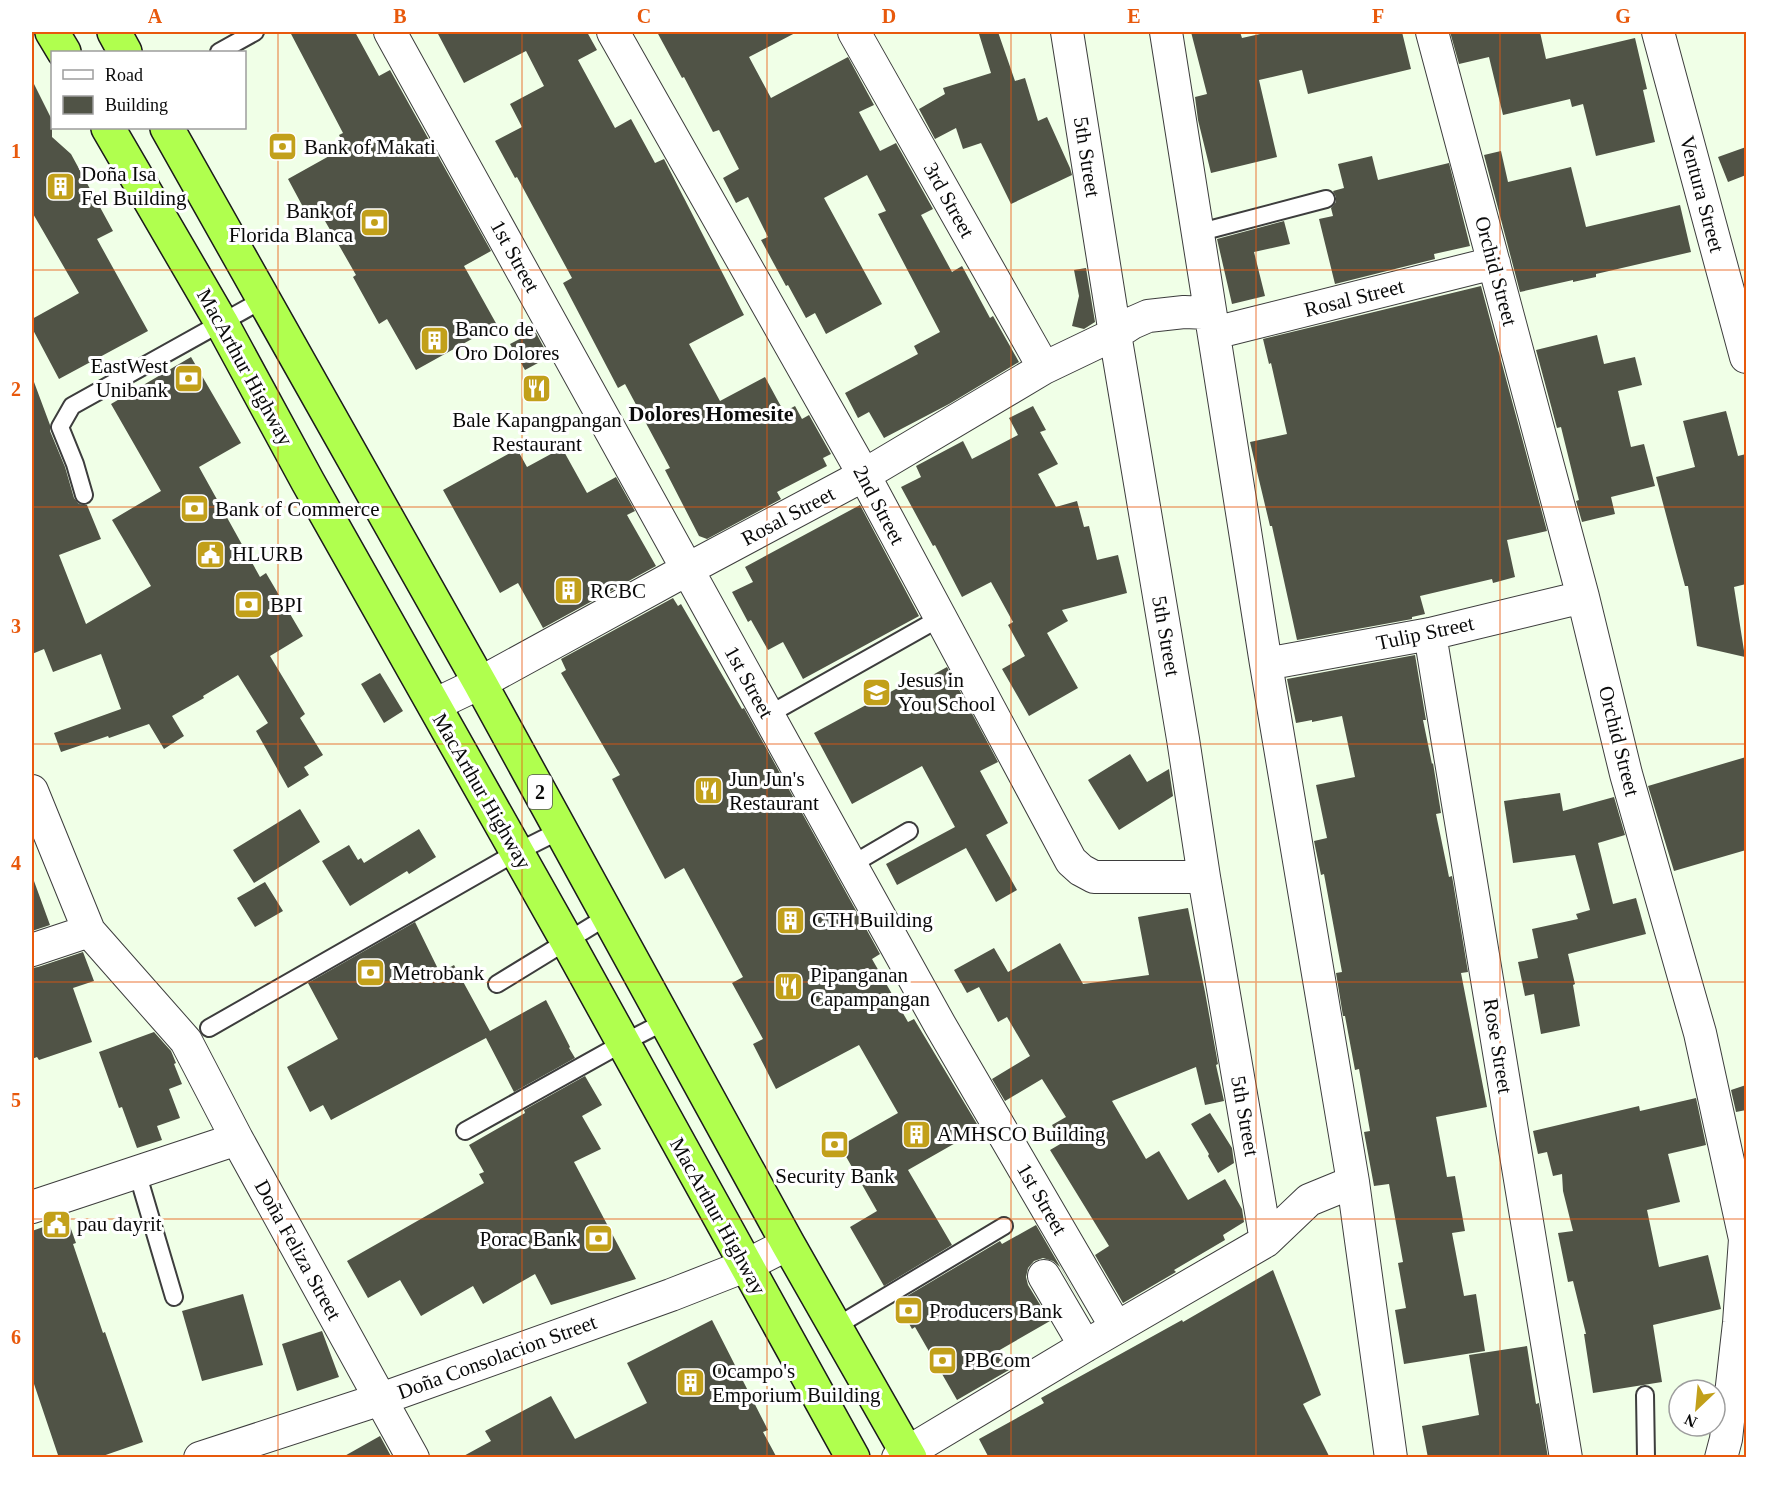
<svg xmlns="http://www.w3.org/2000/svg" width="1778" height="1489" viewBox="0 0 1778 1489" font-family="'Times New Roman',serif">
  <rect width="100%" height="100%" fill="#f0ffe7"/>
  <path fill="#505346" d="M 290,32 L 355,32 L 379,76 L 390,70 L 491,251 L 464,266 L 497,325 L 416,370 L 387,319 L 379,324 L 353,277 L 356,275 L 321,214 L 310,220 L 288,179 L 340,150 L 337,143 L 342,141 L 339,135 L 343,133 Z
    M 437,32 L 587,32 L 597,50 L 578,60 L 615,128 L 631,119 L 655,163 L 664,159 L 744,315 L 689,344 L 720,401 L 765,377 L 784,412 L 795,406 L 802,419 L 809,415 L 831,454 L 823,458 L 827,466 L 777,492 L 781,499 L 707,539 L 699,536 L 665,470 L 670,468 L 625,384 L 618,388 L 563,283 L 572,278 L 517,177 L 515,178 L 495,141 L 522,127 L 510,104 L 544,86 L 526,51 L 464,83 Z
    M 657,32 L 797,32 L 749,57 L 771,98 L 848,57 L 874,105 L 859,112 L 880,151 L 896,143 L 933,209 L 921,215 L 952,272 L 962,266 L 990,318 L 993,316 L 1019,362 L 949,404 L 884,438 L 869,412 L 858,418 L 845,393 L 918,354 L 914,346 L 940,332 L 878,214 L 886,211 L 867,175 L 824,198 L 882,304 L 826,334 L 815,313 L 806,318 L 788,285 L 786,286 L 761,240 L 768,237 L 748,197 L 736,203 L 723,178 L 739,169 L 719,130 L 713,132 L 684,77 L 682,78 Z
    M 985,32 L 998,32 L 1015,81 L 1025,78 L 1038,121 L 1047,117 L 1070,168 L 1072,175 L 1011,204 L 981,143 L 963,149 L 956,128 L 935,139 L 919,109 L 945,94 L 943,88 L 991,73 L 979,34 Z
    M 1191,32 L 1240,32 L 1242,38 L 1269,32 L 1402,32 L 1411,69 L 1308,94 L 1302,70 L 1259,80 L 1277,157 L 1211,173 L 1198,120 L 1195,97 L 1207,94 Z
    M 1450,32 L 1540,32 L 1546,59 L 1635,38 L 1647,89 L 1643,90 L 1655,142 L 1596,156 L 1583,104 L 1572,107 L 1570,99 L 1503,115 L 1489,57 L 1459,64 Z
    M 32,80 L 52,120 L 52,137 L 71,154 L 113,231 L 97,239 L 148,331 L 59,379 L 32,328 L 32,319 L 79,293 L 32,212 Z
    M 1746,147 L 1746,175 L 1728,182 L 1718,157 Z
    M 1501,151 L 1508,182 L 1571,167 L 1586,227 L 1680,205 L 1691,252 L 1596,274 L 1596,277 L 1573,282 L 1573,280 L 1520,292 L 1484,155 Z
    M 1372,156 L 1378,180 L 1449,163 L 1470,246 L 1434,254 L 1435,259 L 1335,284 L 1319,219 L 1333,216 L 1331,208 L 1336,202 L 1336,197 L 1333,191 L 1344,188 L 1338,164 Z
    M 1284,221 L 1290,244 L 1254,252 L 1265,296 L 1232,304 L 1217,239 Z
    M 1086,268 L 1095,322 L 1084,329 L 1072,326 L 1079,296 L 1074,270 Z
    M 1481,286 L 1547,531 L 1507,540 L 1515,577 L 1493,583 L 1492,579 L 1420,596 L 1425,614 L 1412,617 L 1412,619 L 1297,640 L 1272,526 L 1270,526 L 1250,442 L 1287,434 L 1271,363 L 1269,364 L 1263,339 Z
    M 535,331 L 549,357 L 525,370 L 510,344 Z
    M 1597,335 L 1604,364 L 1635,357 L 1642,385 L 1618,391 L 1631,447 L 1644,444 L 1655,486 L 1611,497 L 1615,514 L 1582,522 L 1576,501 L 1579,500 L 1561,427 L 1557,428 L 1536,350 Z
    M 191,357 L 241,443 L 199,467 L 260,577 L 266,573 L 303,636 L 270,656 L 305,714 L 300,718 L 323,755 L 304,767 L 309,775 L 288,788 L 256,731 L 268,723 L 238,675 L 203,696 L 204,698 L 172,716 L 184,736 L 164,749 L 149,724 L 109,738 L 108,736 L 61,752 L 54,733 L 121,709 L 101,654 L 53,672 L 44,649 L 32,654 L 32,383 L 34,382 L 50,425 L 50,431 L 65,467 L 74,498 L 79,504 L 87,505 L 101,539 L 59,555 L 86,624 L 151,586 L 112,520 L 161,491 L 111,404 Z
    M 1033,406 L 1046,430 L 1040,432 L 1058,464 L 1038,474 L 1056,507 L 1077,501 L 1084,527 L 1089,526 L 1097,560 L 1118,555 L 1127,593 L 1062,610 L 1068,621 L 1047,633 L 1078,688 L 1029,716 L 1002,669 L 1025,656 L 1008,625 L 1013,622 L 991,582 L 962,597 L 935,545 L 933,546 L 901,487 L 921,477 L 916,466 L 963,441 L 972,459 L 1018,435 L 1009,418 Z
    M 1726,411 L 1738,456 L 1746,454 L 1746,584 L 1734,587 L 1745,657 L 1697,646 L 1688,586 L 1685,586 L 1656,477 L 1695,467 L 1683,421 Z
    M 562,448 L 587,493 L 616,477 L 635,511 L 627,515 L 656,566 L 543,628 L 518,583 L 500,593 L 443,490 L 517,449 L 527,467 Z
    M 860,505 L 919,616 L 803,679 L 783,642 L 768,650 L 751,620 L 748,622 L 732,592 L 753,582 L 745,567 Z
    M 673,598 L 678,606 L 681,604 L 742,709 L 744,708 L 880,954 L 872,959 L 908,1022 L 914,1019 L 980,1129 L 908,1170 L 952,1245 L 884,1286 L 850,1227 L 877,1211 L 840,1146 L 898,1113 L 859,1045 L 776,1089 L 753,1044 L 763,1039 L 732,983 L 743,977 L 684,868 L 665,879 L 612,779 L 620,775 L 561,673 L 566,670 L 561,659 Z
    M 1415,655 L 1426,720 L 1423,720 L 1432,764 L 1433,763 L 1441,813 L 1436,814 L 1449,877 L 1452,876 L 1468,972 L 1461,973 L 1487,1107 L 1436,1117 L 1447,1177 L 1455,1176 L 1465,1231 L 1452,1233 L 1464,1296 L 1476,1294 L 1485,1351 L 1404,1364 L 1395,1310 L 1406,1308 L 1398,1263 L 1403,1262 L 1389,1184 L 1374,1186 L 1364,1132 L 1370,1131 L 1359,1069 L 1355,1070 L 1345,1016 L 1343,1016 L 1336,973 L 1342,972 L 1324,874 L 1321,875 L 1314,841 L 1327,838 L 1316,785 L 1355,777 L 1342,716 L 1312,722 L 1312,720 L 1296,723 L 1287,679 Z
    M 947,667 L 998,762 L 980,771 L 1008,823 L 986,835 L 1017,890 L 996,902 L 966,848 L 897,885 L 886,864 L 955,827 L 922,766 L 852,804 L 814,733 L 907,683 L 909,688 Z
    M 380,673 L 403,711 L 384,723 L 361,684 Z
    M 1130,754 L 1147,782 L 1169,769 L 1173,796 L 1119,830 L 1088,780 Z
    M 1746,757 L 1746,850 L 1674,871 L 1648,786 Z
    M 1560,793 L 1563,811 L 1614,797 L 1625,835 L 1598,843 L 1613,904 L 1636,898 L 1646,934 L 1568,954 L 1575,984 L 1573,985 L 1580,1026 L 1541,1034 L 1534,994 L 1525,996 L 1518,962 L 1538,958 L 1532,929 L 1578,919 L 1576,914 L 1590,910 L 1575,855 L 1513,863 L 1504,801 Z
    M 300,809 L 320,842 L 254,883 L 233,850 Z
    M 419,829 L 436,857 L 409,874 L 407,871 L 350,906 L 322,861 L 349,845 L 358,860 L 361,858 L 364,863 Z
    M 34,881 L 50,925 L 32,931 L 32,882 Z
    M 265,882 L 283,911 L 255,927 L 237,898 Z
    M 1188,908 L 1205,992 L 1218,1064 L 1216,1065 L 1224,1101 L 1205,1105 L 1196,1067 L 1112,1101 L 1146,1159 L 1159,1151 L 1188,1200 L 1225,1179 L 1242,1209 L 1244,1222 L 1223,1235 L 1225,1240 L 1174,1270 L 1176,1272 L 1123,1303 L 1095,1255 L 1109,1246 L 1050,1150 L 1062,1143 L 1052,1125 L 1066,1117 L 1042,1079 L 1005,1101 L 992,1079 L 1030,1056 L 1007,1017 L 998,1022 L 979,987 L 967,993 L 954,970 L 994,948 L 1008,972 L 1060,943 L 1083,984 L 1149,975 L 1138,917 Z
    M 415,922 L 440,973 L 454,965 L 490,1031 L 546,1000 L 570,1047 L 569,1048 L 575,1058 L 514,1092 L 486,1038 L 331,1120 L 323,1105 L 310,1112 L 287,1067 L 338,1039 L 308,983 Z
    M 83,952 L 94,981 L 73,988 L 92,1042 L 39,1060 L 37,1057 L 32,1059 L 32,968 L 38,967 Z
    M 154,1032 L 171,1051 L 176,1063 L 174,1064 L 182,1084 L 169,1089 L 180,1118 L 157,1126 L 162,1140 L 137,1148 L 122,1107 L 119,1108 L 99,1052 Z
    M 585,1076 L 602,1105 L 582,1116 L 601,1149 L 574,1162 L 636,1279 L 551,1305 L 535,1274 L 483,1304 L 473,1286 L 421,1316 L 400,1280 L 368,1298 L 347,1261 L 484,1183 L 479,1174 L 484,1172 L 469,1145 L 525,1113 L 524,1110 Z
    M 1746,1085 L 1746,1110 L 1736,1112 L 1731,1090 Z
    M 1696,1098 L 1706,1145 L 1668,1154 L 1680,1202 L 1647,1210 L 1659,1267 L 1708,1255 L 1721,1309 L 1653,1325 L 1662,1382 L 1593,1393 L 1584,1334 L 1586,1334 L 1573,1281 L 1568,1282 L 1558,1233 L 1573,1231 L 1563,1191 L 1562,1174 L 1553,1176 L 1547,1152 L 1538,1154 L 1533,1131 L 1639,1106 L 1640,1111 Z
    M 1210,1113 L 1232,1148 L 1234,1163 L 1218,1173 L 1208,1156 L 1209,1154 L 1191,1124 Z
    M 66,1215 L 76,1243 L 73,1244 L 103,1333 L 105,1332 L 143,1442 L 97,1458 L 59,1458 L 32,1378 L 32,1231 L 46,1226 L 45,1222 Z
    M 1036,1225 L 1084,1308 L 1060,1267 L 1053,1261 L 1043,1258 L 1034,1261 L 1028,1268 L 1026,1277 L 1028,1285 L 1050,1321 L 998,1351 L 1009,1370 L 957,1400 L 915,1327 L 912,1329 L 897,1302 L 1000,1241 L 1002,1244 Z
    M 1273,1270 L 1321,1395 L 1303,1404 L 1330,1458 L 989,1458 L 979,1439 L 1044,1403 L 1041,1398 L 1182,1320 L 1183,1322 Z
    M 243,1294 L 263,1365 L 202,1381 L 182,1311 Z
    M 712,1320 L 768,1430 L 763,1432 L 777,1458 L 460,1458 L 491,1441 L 485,1431 L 551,1396 L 575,1439 L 647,1403 L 627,1363 Z
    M 322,1331 L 339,1377 L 297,1391 L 282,1344 Z
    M 1527,1346 L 1536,1404 L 1539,1403 L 1548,1458 L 1428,1458 L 1422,1426 L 1479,1415 L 1469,1355 Z
    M 380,1436 L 392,1458 L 341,1458 Z"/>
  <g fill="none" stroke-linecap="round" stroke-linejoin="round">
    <defs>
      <path id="service" d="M 219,52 L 255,32
        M 1197,233 L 1326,199
        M 84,495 L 75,464 L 60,427 L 72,406 L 264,299
        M 768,715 L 940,618
        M 851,865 L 909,831
        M 497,984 L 608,916
        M 209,1028 L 517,852 L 561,830
        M 465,1131 L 623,1043 L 666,1021
        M 137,1172 L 174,1297
        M 835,1327 L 1004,1226
        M 1645,1395 L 1646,1458"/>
      <path id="minor" d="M 390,32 L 851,865 L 940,1025 L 1116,1327
        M 613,32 L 864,475 L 1071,861 L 1081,870 L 1094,877 L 1204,877
        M 854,32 L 1044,368
        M 1067,32 L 1115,334 L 1183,739 L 1204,877 L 1266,1241
        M 1166,32 L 1266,664 L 1353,1182 L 1391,1458
        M 1432,32 L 1583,597 L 1626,774 L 1700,1033 L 1745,1239 L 1739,1323 L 1726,1439 L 1721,1458
        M 1658,32 L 1746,357
        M 1214,333 L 1494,263
        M 1430,634 L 1566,1458
        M 1266,664 L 1430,634 L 1583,597
        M 434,705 L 480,683 L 688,569 L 864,475 L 1044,368 L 1115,334 L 1132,323 L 1148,316 L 1184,312 L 1209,313
        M 32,791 L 89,931 L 186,1041 L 237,1139 L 413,1458
        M 32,950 L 89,931
        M 32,1207 L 237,1139
        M 1044,1276 L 1085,1346
        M 200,1458 L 381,1399 L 671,1295 L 745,1266 L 788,1244
        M 898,1458 L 1085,1346 L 1266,1241 L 1309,1200 L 1353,1182"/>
      <path id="trunk" d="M 52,32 L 64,52
        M 114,32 L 125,52
        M 108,128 L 221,322 L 308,482 L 567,941 L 853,1458
        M 167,128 L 480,683 L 788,1244 L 910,1458"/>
    </defs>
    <use href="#service" stroke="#3d3d3d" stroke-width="20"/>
    <use href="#minor" stroke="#3d3d3d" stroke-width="34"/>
    <use href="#trunk" stroke="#1b1b1b" stroke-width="36"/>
    <use href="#service" stroke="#fff" stroke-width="16"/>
    <use href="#minor" stroke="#fff" stroke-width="32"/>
    <use href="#trunk" stroke="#b0ff4e" stroke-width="33"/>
  </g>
  <path fill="none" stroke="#e8590c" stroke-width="1.5" stroke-opacity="0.55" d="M 278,32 L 278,1458M 522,32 L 522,1458M 767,32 L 767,1458M 1011,32 L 1011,1458M 1256,32 L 1256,1458M 1500,32 L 1500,1458M 32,270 L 1746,270M 32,507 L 1746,507M 32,744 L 1746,744M 32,982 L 1746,982M 32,1219 L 1746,1219"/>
  <defs>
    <symbol id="bank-square" viewBox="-11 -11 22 22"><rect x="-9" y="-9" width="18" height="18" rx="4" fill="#c2a01a" stroke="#fff"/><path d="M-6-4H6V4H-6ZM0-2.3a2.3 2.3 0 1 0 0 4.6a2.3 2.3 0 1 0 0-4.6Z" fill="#fff"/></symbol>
    <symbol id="building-square" viewBox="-11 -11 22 22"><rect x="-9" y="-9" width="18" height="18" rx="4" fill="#c2a01a" stroke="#fff"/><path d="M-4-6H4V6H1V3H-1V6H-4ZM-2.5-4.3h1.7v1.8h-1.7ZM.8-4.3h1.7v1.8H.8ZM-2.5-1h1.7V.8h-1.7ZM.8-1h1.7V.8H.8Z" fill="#fff"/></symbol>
    <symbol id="restaurant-square" viewBox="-11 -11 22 22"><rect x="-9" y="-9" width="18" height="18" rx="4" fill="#c2a01a" stroke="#fff"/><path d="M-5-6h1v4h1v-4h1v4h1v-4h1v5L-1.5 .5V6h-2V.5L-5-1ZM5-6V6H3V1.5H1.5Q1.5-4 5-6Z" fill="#fff"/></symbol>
    <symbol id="civic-square" viewBox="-11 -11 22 22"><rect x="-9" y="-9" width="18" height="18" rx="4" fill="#c2a01a" stroke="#fff"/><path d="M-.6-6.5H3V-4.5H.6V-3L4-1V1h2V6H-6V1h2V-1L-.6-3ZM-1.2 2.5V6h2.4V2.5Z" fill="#fff"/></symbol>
    <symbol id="school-square" viewBox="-11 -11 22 22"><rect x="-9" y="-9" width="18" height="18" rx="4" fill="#c2a01a" stroke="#fff"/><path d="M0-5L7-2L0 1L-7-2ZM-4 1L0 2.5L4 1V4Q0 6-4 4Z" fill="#fff"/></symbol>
  </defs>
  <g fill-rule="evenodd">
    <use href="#bank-square" x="266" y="130" width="33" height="33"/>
    <use href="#building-square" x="44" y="170" width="33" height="33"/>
    <use href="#bank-square" x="358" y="206" width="33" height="33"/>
    <use href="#building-square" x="418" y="324" width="33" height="33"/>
    <use href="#bank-square" x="172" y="362" width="33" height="33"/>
    <use href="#restaurant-square" x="520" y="372" width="33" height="33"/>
    <use href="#bank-square" x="178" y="492" width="33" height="33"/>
    <use href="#civic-square" x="194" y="538" width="33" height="33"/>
    <use href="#building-square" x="552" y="574" width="33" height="33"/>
    <use href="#bank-square" x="232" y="588" width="33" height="33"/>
    <use href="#school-square" x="860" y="676" width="33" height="33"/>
    <use href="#restaurant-square" x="692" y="774" width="33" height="33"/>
    <use href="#building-square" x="774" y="904" width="33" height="33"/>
    <use href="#bank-square" x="354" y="956" width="33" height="33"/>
    <use href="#restaurant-square" x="772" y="970" width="33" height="33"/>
    <use href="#building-square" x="900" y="1118" width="33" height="33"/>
    <use href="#bank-square" x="818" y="1128" width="33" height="33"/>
    <use href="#civic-square" x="40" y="1208" width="33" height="33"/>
    <use href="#bank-square" x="582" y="1222" width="33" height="33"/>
    <use href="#bank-square" x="892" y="1294" width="33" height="33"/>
    <use href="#bank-square" x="926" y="1344" width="33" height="33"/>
    <use href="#building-square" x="674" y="1366" width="33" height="33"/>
  </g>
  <g text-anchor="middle" stroke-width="6" stroke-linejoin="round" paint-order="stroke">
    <rect fill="#fff" stroke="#545454" stroke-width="1.5" x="528" y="775" width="24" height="34" rx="4.5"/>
    <g font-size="20" font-weight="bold" fill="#0a0a0a">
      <text x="540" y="799">2</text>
    </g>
    <g font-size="21" fill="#0a0a0a" stroke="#fff" text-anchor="start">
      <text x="304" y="154">Bank of Makati</text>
      <text x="81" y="181">Doña Isa<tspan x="81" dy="24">Fel Building</tspan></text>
      <text x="353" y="218" text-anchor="end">Bank of<tspan x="353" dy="24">Florida Blanca</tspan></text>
      <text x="455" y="336">Banco de<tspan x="455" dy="24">Oro Dolores</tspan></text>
      <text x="168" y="373" text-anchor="end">EastWest<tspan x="168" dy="24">Unibank</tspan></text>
      <text x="537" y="427" text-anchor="middle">Bale Kapangpangan<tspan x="537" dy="24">Restaurant</tspan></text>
      <text x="215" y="516">Bank of Commerce</text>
      <text x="232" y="561">HLURB</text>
      <text x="590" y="598">RCBC</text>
      <text x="270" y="612">BPI</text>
      <text x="898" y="687">Jesus in<tspan x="898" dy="24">You School</tspan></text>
      <text x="729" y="786">Jun Jun's<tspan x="729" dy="24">Restaurant</tspan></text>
      <text x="812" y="927">CTH Building</text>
      <text x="392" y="980">Metrobank</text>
      <text x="810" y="982">Pipanganan<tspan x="810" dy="24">Capampangan</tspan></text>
      <text x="937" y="1141">AMHSCO Building</text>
      <text x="835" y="1183" text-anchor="middle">Security Bank</text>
      <text x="77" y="1231">pau dayrit</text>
      <text x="577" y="1246" text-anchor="end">Porac Bank</text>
      <text x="929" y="1318">Producers Bank</text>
      <text x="964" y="1367">PBCom</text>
      <text x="712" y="1378">Ocampo's<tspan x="712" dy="24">Emporium Building</tspan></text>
    </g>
    <g font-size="21" fill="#0a0a0a" stroke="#fff">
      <text transform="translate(1087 157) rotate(81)" y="7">5th Street</text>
      <text transform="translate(1702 194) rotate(75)" y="7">Ventura Street</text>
      <text transform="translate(949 200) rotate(61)" y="7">3rd Street</text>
      <text transform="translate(515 256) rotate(61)" y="7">1st Street</text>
      <text transform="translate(1496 271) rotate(75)" y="7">Orchid Street</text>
      <text transform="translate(1354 298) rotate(-14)" y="7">Rosal Street</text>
      <text transform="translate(245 367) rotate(61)" y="7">MacArthur Highway</text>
      <text transform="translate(879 505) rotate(62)" y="7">2nd Street</text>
      <text transform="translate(788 516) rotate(-28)" y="7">Rosal Street</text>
      <text transform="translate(1425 633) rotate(-12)" y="7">Tulip Street</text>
      <text transform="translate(1166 636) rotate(80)" y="7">5th Street</text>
      <text transform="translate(749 682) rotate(61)" y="7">1st Street</text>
      <text transform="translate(1619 741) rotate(76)" y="7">Orchid Street</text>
      <text transform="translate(482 791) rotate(60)" y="7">MacArthur Highway</text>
      <text transform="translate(1498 1046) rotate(81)" y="7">Rose Street</text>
      <text transform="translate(1245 1116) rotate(80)" y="7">5th Street</text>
      <text transform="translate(1042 1199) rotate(60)" y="7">1st Street</text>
      <text transform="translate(718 1216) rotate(61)" y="7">MacArthur Highway</text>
      <text transform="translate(298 1250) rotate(61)" y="7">Doña Feliza Street</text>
      <text transform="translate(497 1357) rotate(-20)" y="7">Doña Consolacion Street</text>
    </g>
    <g font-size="22" font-weight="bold" fill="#0a0a0a" stroke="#fff">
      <text x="711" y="421">Dolores Homesite</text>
    </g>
  </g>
  <rect width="1778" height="1489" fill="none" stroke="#ffffff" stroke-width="66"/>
  <rect x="51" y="51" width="195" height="78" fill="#ffffff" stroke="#9d9d9d" stroke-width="1.5"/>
  <rect x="63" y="70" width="30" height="9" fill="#ffffff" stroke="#9d9d9d" stroke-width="1.5"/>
  <text x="105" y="81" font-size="18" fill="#0a0a0a">Road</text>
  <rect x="63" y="96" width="30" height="18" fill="#505346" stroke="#9d9d9d" stroke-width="1.5"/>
  <text x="105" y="111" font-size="18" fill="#0a0a0a">Building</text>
  <g transform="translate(1697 1408) rotate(206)"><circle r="28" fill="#ffffff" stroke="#9d9d9d" stroke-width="1.5"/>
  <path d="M0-4.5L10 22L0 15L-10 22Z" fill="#c2a01a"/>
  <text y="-9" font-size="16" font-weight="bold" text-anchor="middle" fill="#0a0a0a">N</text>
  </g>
  <rect x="33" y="33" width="1712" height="1423" fill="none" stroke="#e8590c" stroke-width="2"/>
  <g font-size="20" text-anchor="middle" font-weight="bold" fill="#e8590c">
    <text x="155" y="23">A</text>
    <text x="400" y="23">B</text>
    <text x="644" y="23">C</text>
    <text x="889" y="23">D</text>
    <text x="1134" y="23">E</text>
    <text x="1378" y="23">F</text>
    <text x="1623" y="23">G</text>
    <text x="16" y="158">1</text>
    <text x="16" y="396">2</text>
    <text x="16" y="633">3</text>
    <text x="16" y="870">4</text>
    <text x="16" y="1107">5</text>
    <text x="16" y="1344">6</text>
  </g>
</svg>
